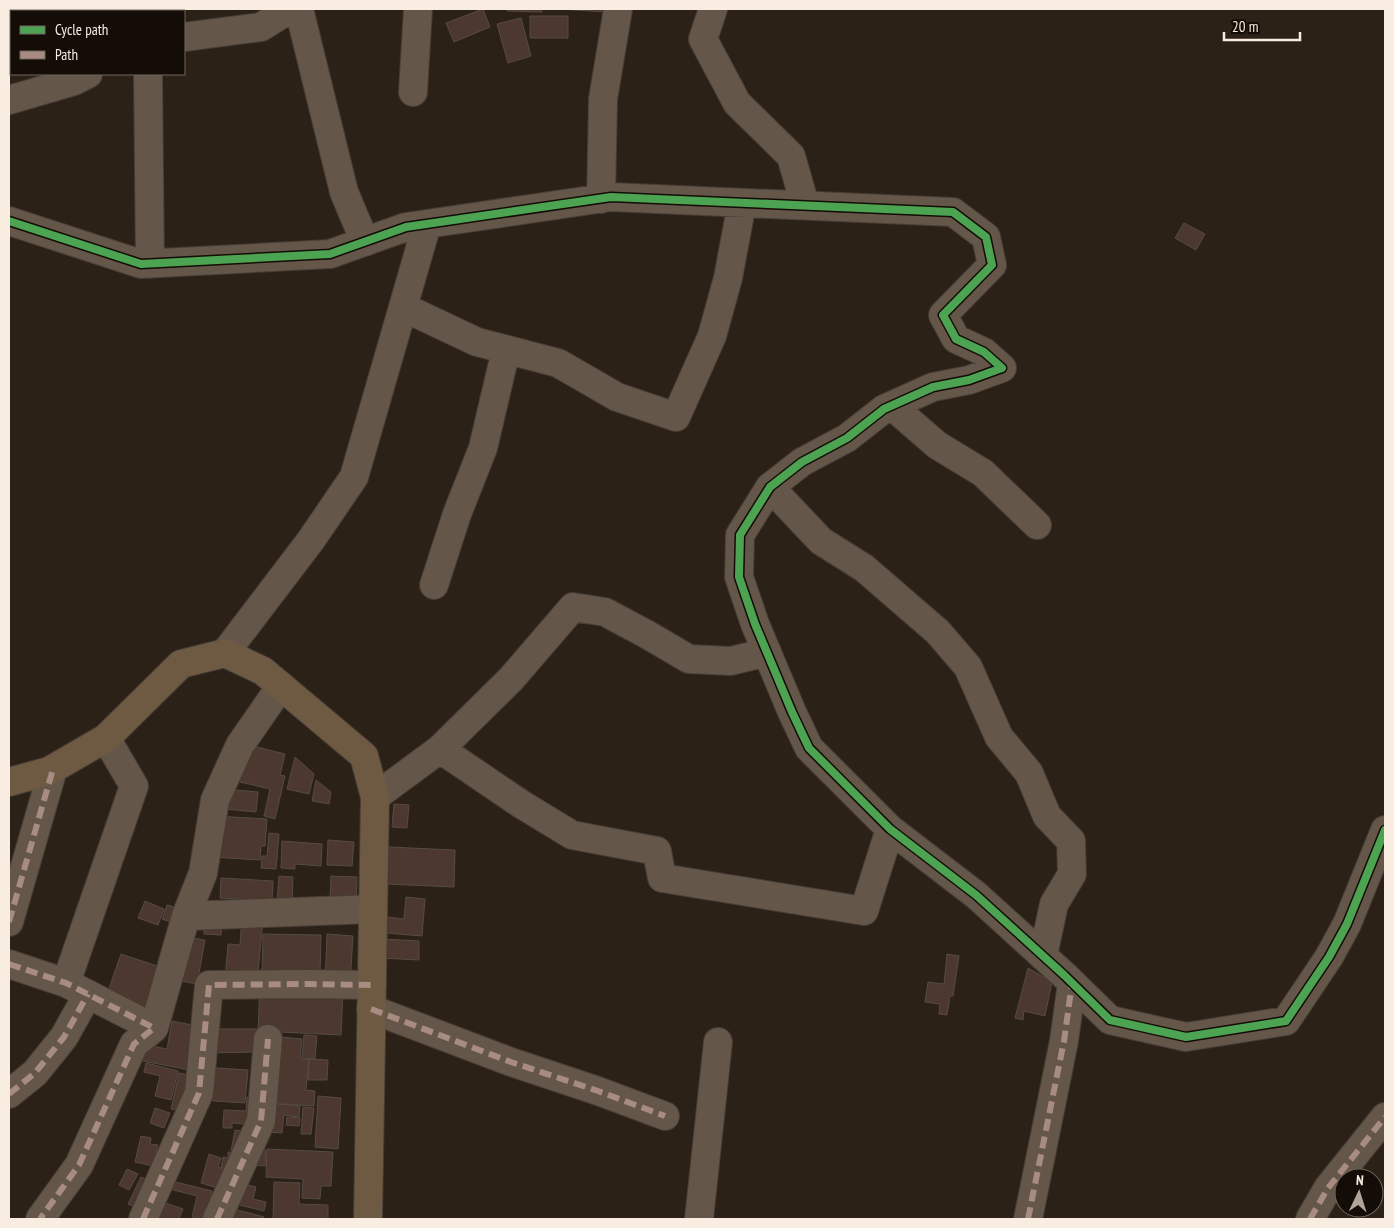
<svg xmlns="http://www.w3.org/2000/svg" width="1394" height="1228" viewBox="0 0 1394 1228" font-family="'PT Sans Narrow',sans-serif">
  <rect width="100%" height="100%" fill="#2b2117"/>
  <path fill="#4d3830" stroke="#554b45" d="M 483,9 L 490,27 L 454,42 L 446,23 Z
    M 508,9 L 542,9 L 542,12 L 507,11 Z
    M 558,9 L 607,9 L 607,12 Z
    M 530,16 L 568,16 L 568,38 L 530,38 Z
    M 521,18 L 531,56 L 508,63 L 497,24 Z
    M 1184,223 L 1205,234 L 1196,250 L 1175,238 Z
    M 245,744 L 285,754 L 280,775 L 285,776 L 275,819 L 264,816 L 270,789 L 236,781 Z
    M 295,757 L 314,774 L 309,794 L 287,789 Z
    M 316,780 L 331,792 L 329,804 L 312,801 Z
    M 226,789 L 258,792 L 256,812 L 224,809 Z
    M 394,804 L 409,805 L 407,828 L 392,827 Z
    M 215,816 L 267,819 L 265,846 L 261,846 L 260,860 L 212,857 Z
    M 269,833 L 279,834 L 276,869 L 261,868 L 262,856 L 267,856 Z
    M 328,840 L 354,842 L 352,866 L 327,865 Z
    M 282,841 L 322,844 L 321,866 L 295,864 L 295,869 L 281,868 Z
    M 389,847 L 455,850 L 454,887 L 387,884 Z
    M 279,876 L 293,877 L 292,903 L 277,902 Z
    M 331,876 L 357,877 L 356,902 L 330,901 Z
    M 221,878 L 273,881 L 272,901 L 220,898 Z
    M 406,897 L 425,899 L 422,936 L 386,933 L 387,917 L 404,919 Z
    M 145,901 L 164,909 L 158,925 L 138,918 Z
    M 167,905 L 185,910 L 180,925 L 162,919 Z
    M 205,918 L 222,919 L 221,935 L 204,934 Z
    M 242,918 L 263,920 L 257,983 L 225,980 L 228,944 L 240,945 Z
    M 263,934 L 321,935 L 320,975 L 262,974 Z
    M 327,934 L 353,936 L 350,984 L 325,982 Z
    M 182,936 L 205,940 L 197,984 L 175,980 Z
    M 381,939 L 419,941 L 419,960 L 380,958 Z
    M 121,954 L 166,969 L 150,1015 L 105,1000 Z
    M 947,954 L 959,956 L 953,996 L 950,996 L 947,1015 L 939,1014 L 940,1004 L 925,1002 L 928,982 L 944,984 Z
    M 1028,968 L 1052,982 L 1045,1016 L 1024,1011 L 1023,1020 L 1015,1018 Z
    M 260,987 L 343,991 L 341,1035 L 258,1031 Z
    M 172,1021 L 202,1027 L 194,1071 L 138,1060 L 142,1044 L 167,1049 Z
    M 207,1029 L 257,1029 L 257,1052 L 207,1053 Z
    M 304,1035 L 317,1036 L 315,1059 L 302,1058 Z
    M 270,1036 L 302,1039 L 300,1059 L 309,1060 L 306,1090 L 315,1091 L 314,1106 L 265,1103 Z
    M 309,1059 L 328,1060 L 327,1080 L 308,1080 Z
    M 146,1063 L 178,1071 L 171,1100 L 155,1096 L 160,1076 L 144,1072 Z
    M 202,1067 L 248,1070 L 245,1103 L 200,1100 Z
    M 179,1073 L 200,1077 L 183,1111 L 171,1109 Z
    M 318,1096 L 341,1098 L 338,1149 L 315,1147 Z
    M 247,1097 L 259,1098 L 257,1125 L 232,1123 L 232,1128 L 223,1128 L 224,1110 L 246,1111 Z
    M 267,1103 L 300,1106 L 299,1117 L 284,1115 L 282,1133 L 265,1132 Z
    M 303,1107 L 314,1108 L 311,1134 L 301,1134 Z
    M 155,1108 L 170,1113 L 164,1128 L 150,1123 Z
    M 287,1117 L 300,1118 L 299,1126 L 286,1125 Z
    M 235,1130 L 249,1132 L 245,1153 L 231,1151 Z
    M 141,1136 L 151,1138 L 150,1144 L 158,1145 L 153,1166 L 135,1162 Z
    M 250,1149 L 266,1150 L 265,1166 L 248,1165 Z
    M 267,1149 L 333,1152 L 331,1186 L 321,1186 L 320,1199 L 302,1198 L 303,1179 L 266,1177 Z
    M 228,1152 L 239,1154 L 237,1169 L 221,1167 L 223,1157 L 228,1158 Z
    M 209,1154 L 221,1158 L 218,1167 L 233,1171 L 227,1191 L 201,1183 Z
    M 127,1169 L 138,1174 L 129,1190 L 119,1185 Z
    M 141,1177 L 156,1184 L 143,1211 L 128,1204 Z
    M 164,1179 L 212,1191 L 208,1208 L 215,1219 L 203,1219 L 192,1217 L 197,1196 L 162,1187 Z
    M 236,1182 L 256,1187 L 253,1199 L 266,1202 L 264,1211 L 231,1203 Z
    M 274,1182 L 300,1183 L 299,1204 L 328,1205 L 328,1219 L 273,1219 Z
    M 154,1199 L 183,1209 L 179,1219 L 155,1219 Z
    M 234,1209 L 264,1217 L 263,1219 L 232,1219 Z"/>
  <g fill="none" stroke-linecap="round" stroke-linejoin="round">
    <defs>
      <path id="minor" d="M 299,9 L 344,192 L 365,242
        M 713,9 L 703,39 L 737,103 L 791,156 L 805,205
        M 33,11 L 36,9
        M 9,20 L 11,20
        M 184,37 L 261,27 L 290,9
        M 148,74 L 150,264
        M 413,92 L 418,9
        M 9,100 L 74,81 L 88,74
        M 601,199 L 603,99 L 618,9
        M 9,221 L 141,264 L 330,254 L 406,227 L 611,197 L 953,212 L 986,237 L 992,265 L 943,315 L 956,339 L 984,352 L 1002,368 L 969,380 L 933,387 L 884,409 L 847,438 L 802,462 L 770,487 L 740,535 L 739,577 L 755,624 L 792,712 L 809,748 L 890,829 L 976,895 L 1064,975 L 1110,1020 L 1186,1037 L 1286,1021 L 1329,957 L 1347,924 L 1385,830
        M 403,307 L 477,342 L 558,363 L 617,397 L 676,417 L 712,336 L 728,278 L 742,203
        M 892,406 L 937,445 L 983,473 L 1037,525
        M 770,487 L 821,541 L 864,568 L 938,632 L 968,667 L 999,737 L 1029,773 L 1047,816 L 1071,841 L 1072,874 L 1054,904 L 1043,956
        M 434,585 L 457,514 L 483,448 L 506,350
        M 225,653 L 311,540 L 354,477 L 427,224
        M 440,749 L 521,804 L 572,835 L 657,851 L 662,878 L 864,911 L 890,829
        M 375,797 L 440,749 L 511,679 L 573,607 L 605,612 L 648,635 L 689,659 L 731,661 L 767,652
        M 186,916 L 373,909
        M 9,922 L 53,769
        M 9,964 L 66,983 L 154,1028
        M 66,983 L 134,786 L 106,738
        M 371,1009 L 511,1062 L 598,1091 L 665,1116
        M 9,1094 L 35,1073 L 64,1037 L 88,994
        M 40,1219 L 79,1165 L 134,1044 L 154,1028 L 186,916 L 203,873 L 215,800 L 240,745 L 281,686
        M 143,1219 L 199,1093 L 209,985 L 308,984 L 372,985
        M 217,1219 L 261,1121 L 268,1039
        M 699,1219 L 718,1042
        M 1028,1219 L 1064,1041 L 1072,983
        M 1310,1219 L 1328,1188 L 1385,1117"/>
      <path id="major" d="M 9,782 L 49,771 L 106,738 L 181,664 L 225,653 L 263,671 L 364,756 L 375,797 L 368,1219"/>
    </defs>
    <use href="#minor" stroke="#463d35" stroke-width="30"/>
    <use href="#major" stroke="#463d35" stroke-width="30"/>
    <use href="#minor" stroke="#645648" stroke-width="28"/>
    <use href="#major" stroke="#6e5a43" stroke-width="28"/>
    <path stroke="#a88b81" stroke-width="6" stroke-dasharray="12 6" stroke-linecap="butt" d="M 9,922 L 53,769
      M 9,964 L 66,983 L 154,1028 L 134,1044 L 79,1165 L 40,1219
      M 371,1009 L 511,1062 L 598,1091 L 665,1116
      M 9,1094 L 35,1073 L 64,1037 L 88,994
      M 143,1219 L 199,1093 L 209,985 L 308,984 L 372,985
      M 217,1219 L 261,1121 L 268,1039
      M 1028,1219 L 1064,1041 L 1072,983
      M 1310,1219 L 1328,1188 L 1385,1117"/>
    <defs>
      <path id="cycleway" d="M 9,221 L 141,264 L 330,254 L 406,227 L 611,197 L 953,212 L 986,237 L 992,265 L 943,315 L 956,339 L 984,352 L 1002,368 L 969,380 L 933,387 L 884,409 L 847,438 L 802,462 L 770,487 L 740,535 L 739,577 L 755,624 L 792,712 L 809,748 L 890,829 L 976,895 L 1064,975 L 1110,1020 L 1186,1037 L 1286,1021 L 1329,957 L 1347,924 L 1385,830"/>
    </defs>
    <use href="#cycleway" stroke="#140c06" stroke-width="11"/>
    <use href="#cycleway" stroke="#4ca352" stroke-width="8"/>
  </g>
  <rect width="1394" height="1228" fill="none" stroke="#f9ece1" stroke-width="20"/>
  <rect x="10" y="10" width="175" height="65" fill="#140c06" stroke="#70665e"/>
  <rect x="20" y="26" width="25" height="8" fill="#4ca352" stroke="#70665e"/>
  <text x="55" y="35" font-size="15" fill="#f9ece1">Cycle path</text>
  <rect x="20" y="51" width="25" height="8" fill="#a88b81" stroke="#70665e"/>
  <text x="55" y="60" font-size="15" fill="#f9ece1">Path</text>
  <g transform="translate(1359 1193) rotate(4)"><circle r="24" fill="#140c06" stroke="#70665e"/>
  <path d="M0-4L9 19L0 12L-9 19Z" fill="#b1a59a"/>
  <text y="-8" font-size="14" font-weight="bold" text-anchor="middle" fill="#f9ece1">N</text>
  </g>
  <path d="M1224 32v8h76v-8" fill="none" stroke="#f9ece1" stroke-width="2.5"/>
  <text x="1232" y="32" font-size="15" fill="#f9ece1" stroke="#140c06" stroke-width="4" paint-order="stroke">20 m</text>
</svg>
